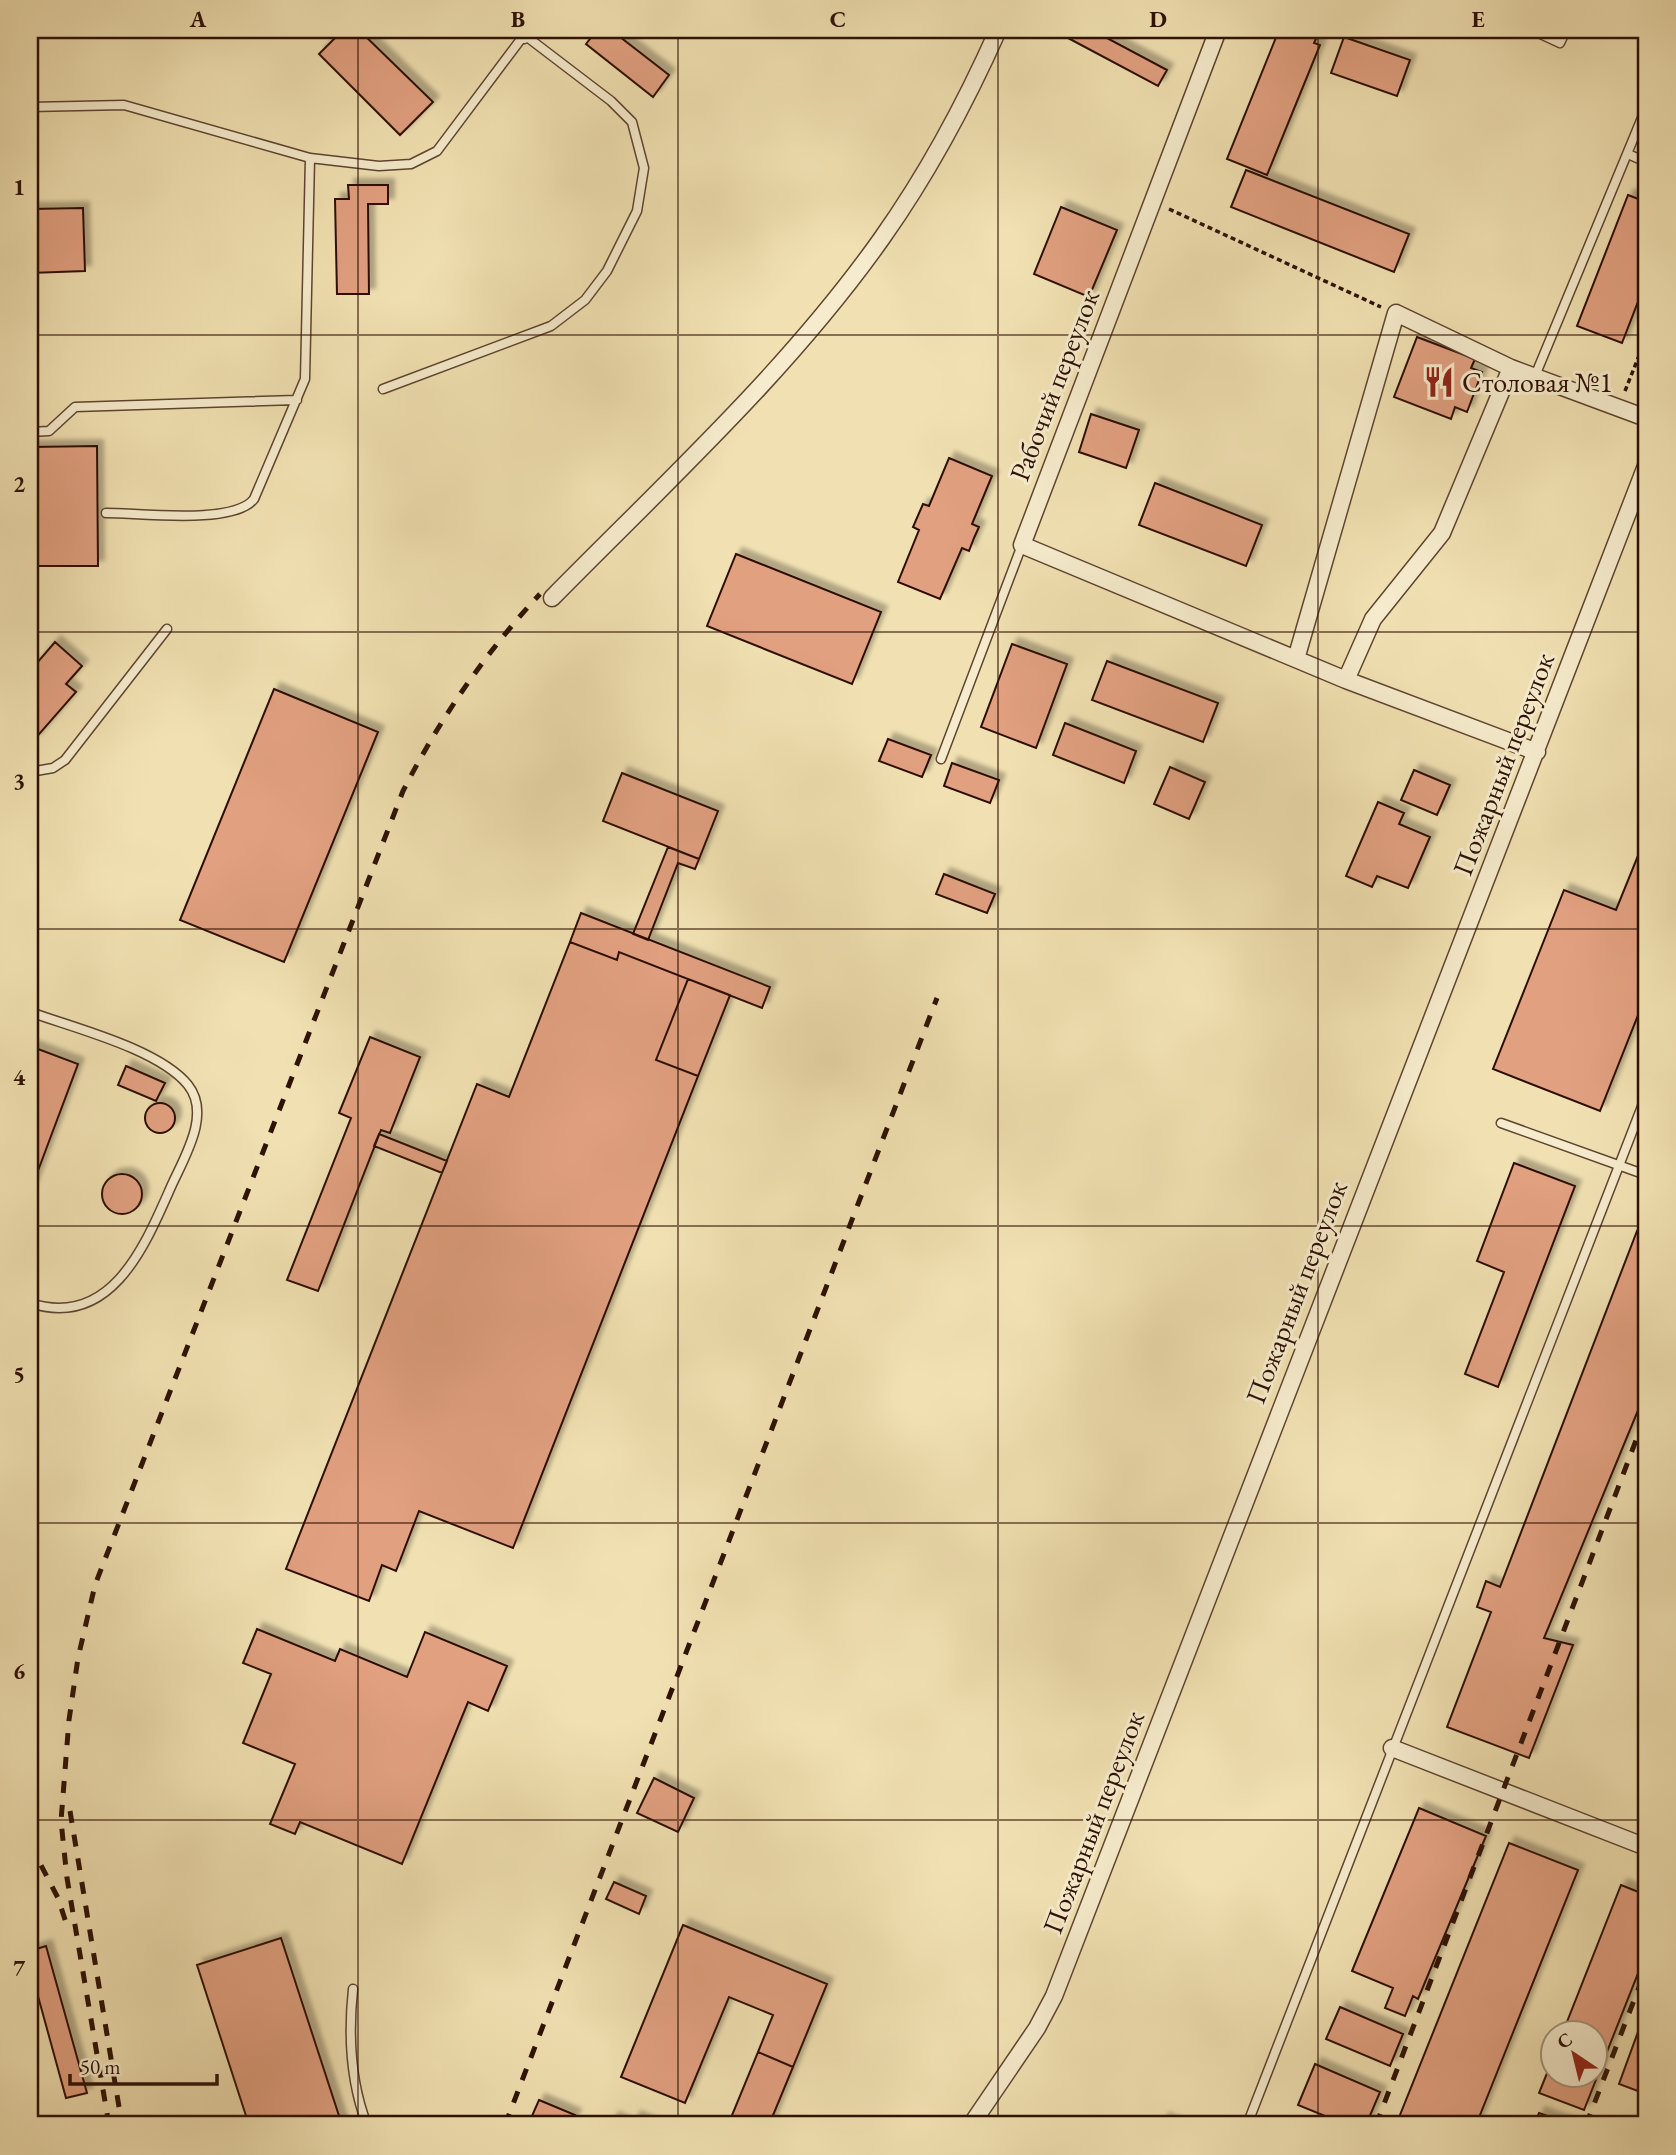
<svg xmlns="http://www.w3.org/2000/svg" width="1676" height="2155" viewBox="0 0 1676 2155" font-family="'EB Garamond',serif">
  <defs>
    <filter id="shadow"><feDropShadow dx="6" dy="-6" stdDeviation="2" flood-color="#0004"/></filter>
  </defs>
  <rect width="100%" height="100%" fill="#f1e1b2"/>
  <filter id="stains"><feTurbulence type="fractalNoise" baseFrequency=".00286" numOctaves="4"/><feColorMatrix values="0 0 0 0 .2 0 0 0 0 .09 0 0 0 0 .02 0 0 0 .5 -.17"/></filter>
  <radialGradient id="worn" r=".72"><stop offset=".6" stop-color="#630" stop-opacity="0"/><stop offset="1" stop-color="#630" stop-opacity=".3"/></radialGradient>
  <path fill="#e1a080" stroke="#2d1104" stroke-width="2" filter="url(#shadow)" d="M 343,30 L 359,30 L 433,102 L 400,135 L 319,54 Z
    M 597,30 L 611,30 L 669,75 L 653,97 L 586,44 Z
    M 1053,30 L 1092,30 L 1167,70 L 1158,86 Z
    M 1279,30 L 1320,30 L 1314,43 L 1320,45 L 1267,175 L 1227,159 Z
    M 1344,37 L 1410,60 L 1397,96 L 1331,73 Z
    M 1246,170 L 1409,234 L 1394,272 L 1231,207 Z
    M 348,185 L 388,185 L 388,204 L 368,204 L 369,294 L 337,294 L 335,199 L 349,199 Z
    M 1628,195 L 1646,202 L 1646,281 L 1622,343 L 1577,326 Z
    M 1061,207 L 1117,230 L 1089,297 L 1034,274 Z
    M 83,208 L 85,271 L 30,273 L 30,209 Z
    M 1417,337 L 1475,359 L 1471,368 L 1482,372 L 1467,412 L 1455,407 L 1451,419 L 1394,397 Z
    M 1091,414 L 1139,430 L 1126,468 L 1079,452 Z
    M 97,446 L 98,566 L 30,566 L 30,447 Z
    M 949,458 L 992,476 L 972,524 L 979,527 L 974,538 L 969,551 L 962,548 L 940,599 L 898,582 L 919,530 L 913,527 L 923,504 L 929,506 Z
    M 1155,483 L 1262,525 L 1246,566 L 1139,525 Z
    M 736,554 L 881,612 L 852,684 L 707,626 Z
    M 55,642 L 82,666 L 66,684 L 76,692 L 34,740 L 30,737 L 30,671 Z
    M 1012,644 L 1067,664 L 1036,748 L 981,727 Z
    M 1107,661 L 1218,703 L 1203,742 L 1092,700 Z
    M 274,689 L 378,732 L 284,962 L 180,920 Z
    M 1065,723 L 1136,751 L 1124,783 L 1053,755 Z
    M 888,739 L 931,755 L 922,777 L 879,761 Z
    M 952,763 L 999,780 L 990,803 L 944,786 Z
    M 1170,767 L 1205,782 L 1189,819 L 1154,804 Z
    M 1414,770 L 1450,785 L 1437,815 L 1401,800 Z
    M 622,773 L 718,811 L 699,859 L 603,821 Z
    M 1378,802 L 1404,813 L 1399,824 L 1430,837 L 1408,888 L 1377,876 L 1372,887 L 1346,876 Z
    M 1646,836 L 1646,995 L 1600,1111 L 1493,1069 L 1564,890 L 1616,910 Z
    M 668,847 L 699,859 L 695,869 L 678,863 L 648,940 L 633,934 Z
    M 944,874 L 995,894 L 987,913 L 936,894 Z
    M 581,913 L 770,987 L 762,1008 L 619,952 L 617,960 L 570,942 Z
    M 570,942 L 617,960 L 619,952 L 688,979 L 656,1060 L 698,1076 L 513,1548 L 419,1511 L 396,1571 L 382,1565 L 369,1601 L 286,1569 L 477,1084 L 509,1097 Z
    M 688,979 L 730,995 L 698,1076 L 656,1060 Z
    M 370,1037 L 420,1057 L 390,1133 L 381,1130 L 318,1291 L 287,1280 L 351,1118 L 339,1113 Z
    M 30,1046 L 78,1064 L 30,1192 Z
    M 126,1066 L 165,1083 L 156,1101 L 118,1085 Z
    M145 1118a15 15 0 1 1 30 0a15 15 0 1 1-30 0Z
    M 379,1134 L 447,1161 L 442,1173 L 374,1146 Z
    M 1514,1163 L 1575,1186 L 1498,1387 L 1465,1374 L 1504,1272 L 1477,1261 Z
    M102 1194a20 20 0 1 1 40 0a20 20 0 1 1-40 0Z
    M 1637,1231 L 1646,1235 L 1646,1391 L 1544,1638 L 1573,1645 L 1529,1758 L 1447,1727 L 1491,1612 L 1477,1607 L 1486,1581 L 1500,1587 Z
    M 257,1629 L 335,1661 L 340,1649 L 407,1677 L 425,1632 L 507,1666 L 488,1711 L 468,1702 L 402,1864 L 300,1822 L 295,1834 L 270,1824 L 295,1764 L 243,1743 L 271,1674 L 243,1663 Z
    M 654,1778 L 694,1798 L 678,1832 L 637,1813 Z
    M 1419,1808 L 1486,1836 L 1418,1999 L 1413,1996 L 1405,2016 L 1385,2008 L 1393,1988 L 1352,1971 Z
    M 1509,1843 L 1578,1870 L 1476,2125 L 1396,2125 Z
    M 614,1882 L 646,1896 L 639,1914 L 606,1899 Z
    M 1621,1885 L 1646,1895 L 1646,1953 L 1584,2110 L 1539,2093 L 1554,2056 L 1554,2074 L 1596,2074 L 1596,2032 L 1563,2032 Z
    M 683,1925 L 827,1984 L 793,2067 L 758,2052 L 773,2015 L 729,1997 L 685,2103 L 621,2077 Z
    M 281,1938 L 342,2125 L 249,2125 L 197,1965 Z
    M 46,1946 L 87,2093 L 66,2098 L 30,1967 L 30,1951 Z
    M 1340,2007 L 1403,2034 L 1390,2066 L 1326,2039 Z
    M 1646,2010 L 1646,2094 L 1619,2084 Z
    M 758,2052 L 793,2067 L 769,2125 L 728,2125 Z
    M 1315,2064 L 1380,2092 L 1366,2125 L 1347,2125 L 1298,2105 Z
    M 539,2100 L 575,2115 L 570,2125 L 528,2125 Z
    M 1539,2113 L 1573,2125 L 1534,2125 Z
    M 635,2117 L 653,2125 L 631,2125 Z
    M 613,2118 L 629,2125 L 609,2125 Z
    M 1163,2119 L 1178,2125 L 1161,2125 Z"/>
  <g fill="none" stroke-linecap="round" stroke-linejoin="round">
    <defs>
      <path id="lane" d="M 1532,30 L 1560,43 L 1566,30
        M 30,107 L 124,105 L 310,158 L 379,166 L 411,164 L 437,151 L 524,35
        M 1628,154 L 1646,162
        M 1535,376 L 1646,108
        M 383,389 L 551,326 L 585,300 L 607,271 L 637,211 L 644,168 L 632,122 L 611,101 L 518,30
        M 30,432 L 49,431 L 75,407 L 297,400
        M 106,513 C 140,513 234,525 254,499 L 305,379 L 310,158
        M 30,642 L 33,639
        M 941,759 L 1022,545
        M 30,772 L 53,768 L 65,760 L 167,629
        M 30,1012 C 74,1028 159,1049 188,1085 C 212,1115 183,1159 170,1189 C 144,1248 110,1329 30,1303
        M 1501,1123 L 1646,1175
        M 353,1989 C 348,2036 350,2081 367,2125
        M 1247,2125 L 1646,1096"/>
      <path id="street" d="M 1218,30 L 1022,545 L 1346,680 L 1537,752
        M 524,35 L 528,30
        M 552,598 C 665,483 788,371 882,238 C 928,173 966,102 998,30
        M 1296,659 L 1396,313 L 1511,368 L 1646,418
        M 1346,680 L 1373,619 L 1442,533 L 1511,368
        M 1392,1748 L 1646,1847
        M 971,2125 L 1037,2028 L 1054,1996 L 1646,466"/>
    </defs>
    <use href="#lane" stroke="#5e4530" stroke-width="11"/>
    <use href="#street" stroke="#5e4530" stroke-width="19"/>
    <path stroke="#2d1104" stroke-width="3.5" stroke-dasharray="5 3.5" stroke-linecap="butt" d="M 1169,209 L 1381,307
      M 1625,391 L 1646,338"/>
    <use href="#lane" stroke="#f6eccd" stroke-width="8"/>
    <use href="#street" stroke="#f6eccd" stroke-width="16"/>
    <path stroke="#2d1104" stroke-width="5" stroke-dasharray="12 12" stroke-linecap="butt" d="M 70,1811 L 122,2125
      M 30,1844 L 58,1898 L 68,1929
      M 109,2125 L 67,1878 L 61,1821 L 69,1720 L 78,1658 L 95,1585 L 403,791 C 439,720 485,653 540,594
      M 505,2125 L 937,998
      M 1376,2125 L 1646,1414
      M 1586,2125 L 1646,1969"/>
  </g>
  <path fill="none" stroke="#2d1104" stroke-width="2" stroke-opacity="0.55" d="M 358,30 L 358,2125M 678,30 L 678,2125M 998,30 L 998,2125M 1318,30 L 1318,2125M 30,335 L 1646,335M 30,632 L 1646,632M 30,929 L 1646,929M 30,1226 L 1646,1226M 30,1523 L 1646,1523M 30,1820 L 1646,1820"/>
  <defs>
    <symbol id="restaurant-bare" viewBox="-9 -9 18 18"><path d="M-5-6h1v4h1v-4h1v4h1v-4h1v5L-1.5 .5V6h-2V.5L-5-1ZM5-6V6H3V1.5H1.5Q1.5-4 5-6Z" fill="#8f2418" stroke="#f6eccd" stroke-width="2.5" paint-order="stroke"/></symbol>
  </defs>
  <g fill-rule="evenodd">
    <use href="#restaurant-bare" x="1417" y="360" width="44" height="44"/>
  </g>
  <g text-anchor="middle" stroke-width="6" stroke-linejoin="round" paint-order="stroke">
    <g font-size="28" fill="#2d1104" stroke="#f6eccd" text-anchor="start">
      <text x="1462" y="392">Столовая №1</text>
    </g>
    <g font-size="28" fill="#2d1104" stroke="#f6eccd">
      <text transform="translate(1054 385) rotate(-69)" y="10">Рабочий переулок</text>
      <text transform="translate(1503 764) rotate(-69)" y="10">Пожарный переулок</text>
      <text transform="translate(1296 1292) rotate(-69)" y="10">Пожарный переулок</text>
      <text transform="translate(1093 1822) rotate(-69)" y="10">Пожарный переулок</text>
    </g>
  </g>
  <rect width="1676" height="2155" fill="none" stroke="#f1e1b2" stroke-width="77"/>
  <g transform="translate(1574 2054) rotate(325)"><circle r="33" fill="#f6eccd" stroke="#a6947d" stroke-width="2"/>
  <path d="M0-5L12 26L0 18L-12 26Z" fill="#8f2418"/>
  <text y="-10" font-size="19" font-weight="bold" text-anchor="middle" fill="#2d1104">С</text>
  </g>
  <path d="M70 2074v10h147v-10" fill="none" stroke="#2d1104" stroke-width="3.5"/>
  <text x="80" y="2074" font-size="21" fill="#2d1104" stroke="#f6eccd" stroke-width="5" paint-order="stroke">50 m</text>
  <rect x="38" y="38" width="1600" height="2078" fill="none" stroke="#2d1104" stroke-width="2.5"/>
  <g font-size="23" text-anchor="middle" font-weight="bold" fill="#2d1104">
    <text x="198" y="27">A</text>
    <text x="518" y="27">B</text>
    <text x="838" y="27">C</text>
    <text x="1158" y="27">D</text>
    <text x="1478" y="27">E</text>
    <text x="19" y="195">1</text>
    <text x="19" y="492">2</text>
    <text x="19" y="789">3</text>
    <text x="19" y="1085">4</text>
    <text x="19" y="1382">5</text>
    <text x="19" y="1679">6</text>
    <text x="19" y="1976">7</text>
  </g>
  <rect width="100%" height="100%" filter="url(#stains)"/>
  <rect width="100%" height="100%" fill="url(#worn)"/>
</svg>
